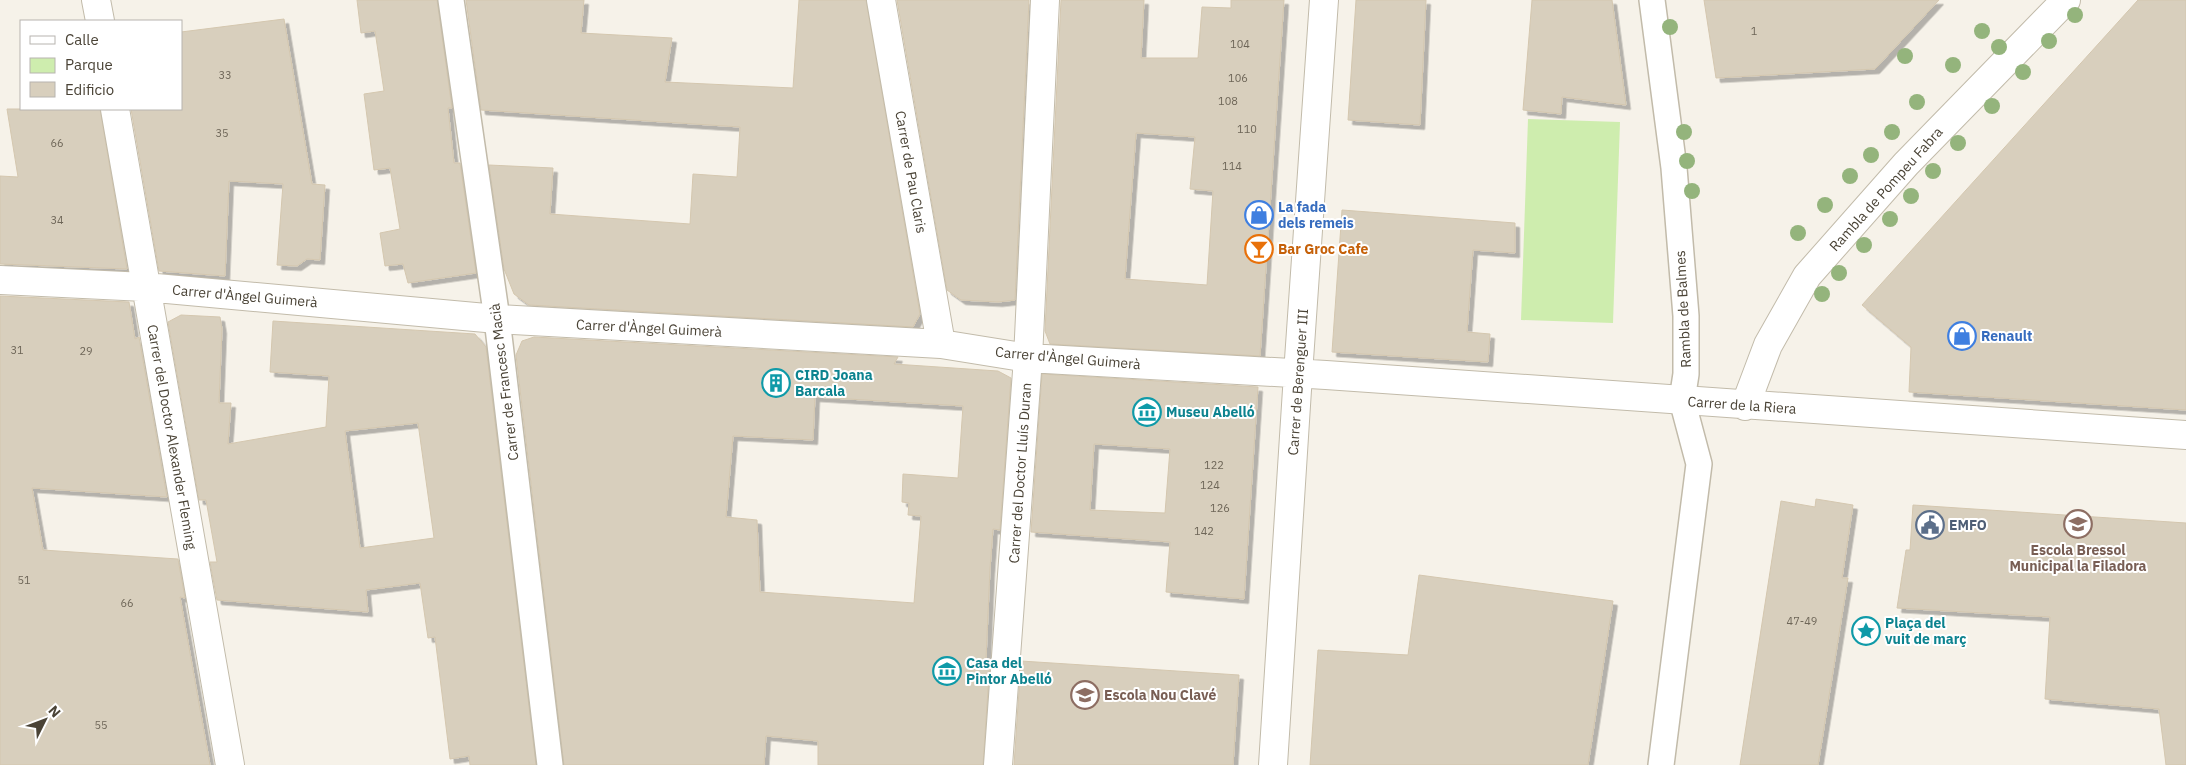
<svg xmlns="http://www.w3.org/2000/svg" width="2186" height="765" viewBox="0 0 2186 765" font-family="'IBM Plex Sans',sans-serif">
  <defs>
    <filter id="shadow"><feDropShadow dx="4.5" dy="4.5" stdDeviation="0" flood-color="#0004"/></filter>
  </defs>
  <rect width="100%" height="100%" fill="#f6f2e9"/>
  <path fill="#ceedae" d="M 1528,119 L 1620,122 L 1613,323 L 1521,320 Z"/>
  <path fill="#d8cfbd" stroke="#d4c7af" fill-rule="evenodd" filter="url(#shadow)" d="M 357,0 L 437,0 L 452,108 L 448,108 L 454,163 L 460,163 L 476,273 L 408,283 L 403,264 L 385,266 L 380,233 L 400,229 L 390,168 L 374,170 L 364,94 L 384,91 L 375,31 L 361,33 Z
    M 466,0 L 584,0 L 581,33 L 672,38 L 665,82 L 793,88 L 799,0 L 866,0 L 920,314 L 913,327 L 529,305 L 514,294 L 504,269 L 489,165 L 553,168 L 550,214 L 690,224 L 693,174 L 737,177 L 740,127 L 481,110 Z
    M 897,0 L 1029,0 L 1015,300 L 998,302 L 961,300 L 947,290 Z
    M 1061,0 L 1144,0 L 1141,58 L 1198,58 L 1202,7 L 1231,8 L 1231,0 L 1284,0 L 1260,356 L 1050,344 L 1045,331 ZM 1136,133 L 1195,137 L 1190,189 L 1213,191 L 1207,285 L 1125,279 Z
    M 1356,0 L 1426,0 L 1420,125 L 1348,120 Z
    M 1532,0 L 1612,0 L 1626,105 L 1562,97 L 1561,114 L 1523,110 Z
    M 1704,0 L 1939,0 L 1875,69 L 1716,78 Z
    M 2138,0 L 2186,0 L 2186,410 L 1909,392 L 1911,347 L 1862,305 Z
    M 284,19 L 312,184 L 325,185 L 320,260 L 307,259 L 297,266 L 277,265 L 283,184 L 229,181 L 225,276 L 159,271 L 131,109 L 181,109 L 181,32 Z
    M 7,109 L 100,109 L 127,269 L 0,264 L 0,176 L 18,177 Z
    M 1342,210 L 1515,223 L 1515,253 L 1473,250 L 1467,332 L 1490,334 L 1488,362 L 1332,352 Z
    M 0,296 L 129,302 L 135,339 L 139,337 L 167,497 L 32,488 L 43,550 L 178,559 L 185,598 L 180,597 L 210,765 L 0,765 Z
    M 181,315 L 220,317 L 222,329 L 219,403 L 231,403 L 228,444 L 326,427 L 329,376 L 270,372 L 273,321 L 475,334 L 486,347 L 536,765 L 470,765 L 469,756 L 450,759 L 435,637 L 428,638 L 420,583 L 366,590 L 368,612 L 217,600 L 210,562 L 217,562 L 206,500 L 199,500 L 168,322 ZM 418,423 L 434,538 L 360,548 L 345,431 Z
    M 534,337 L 898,357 L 894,364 L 998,371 L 1011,378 L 1000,530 L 993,529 L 990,569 L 986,659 L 990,659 L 983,765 L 818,765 L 818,741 L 766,736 L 764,765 L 564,765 L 516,355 L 522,341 ZM 815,397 L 963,406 L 958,478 L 903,474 L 902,502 L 909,503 L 908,515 L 921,516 L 914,603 L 760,592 L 757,520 L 726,517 L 733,436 L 813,440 Z
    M 1042,374 L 1258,387 L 1244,599 L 1166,592 L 1170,542 L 1031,532 ZM 1094,444 L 1170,449 L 1165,513 L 1090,510 Z
    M 1816,499 L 1853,505 L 1842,578 L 1848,578 L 1818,765 L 1740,765 L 1781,501 L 1815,507 Z
    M 1913,505 L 2186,523 L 2186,765 L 2166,765 L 2159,709 L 2045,699 L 2050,617 L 1897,608 L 1906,550 L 1910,550 Z
    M 1419,575 L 1613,601 L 1588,765 L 1310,765 L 1318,650 L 1408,655 Z
    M 1021,661 L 1239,675 L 1233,765 L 1014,765 Z"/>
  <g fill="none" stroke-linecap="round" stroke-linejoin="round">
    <defs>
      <path id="pedestrian" d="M 451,0 L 497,319 L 550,765
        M 1652,0 L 1674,168 L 1686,316 L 1686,374 L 1682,400 L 1699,464 L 1661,765"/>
      <path id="minor" d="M 96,0 L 100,21
        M 881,0 L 941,344
        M 115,109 L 230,765
        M 0,280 L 145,287 L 497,319 L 941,344 L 1028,358 L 1326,375 L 2186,435
        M 1745,406 L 1768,345 L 1807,276 L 1906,164 L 2066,0
        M 998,765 L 1028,358 L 1045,0
        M 1273,765 L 1298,374 L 1324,0"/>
    </defs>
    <use href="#pedestrian" stroke="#c2bbaa" stroke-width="28"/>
    <use href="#minor" stroke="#c2bbaa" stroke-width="30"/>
    <use href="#pedestrian" stroke="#fff" stroke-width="25"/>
    <use href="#minor" stroke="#fff" stroke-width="28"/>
  </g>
  <g fill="#94b47c">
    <circle cx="2075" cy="15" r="8"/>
    <circle cx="1670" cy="27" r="8"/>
    <circle cx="1982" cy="31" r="8"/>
    <circle cx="2049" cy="41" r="8"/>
    <circle cx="1999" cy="47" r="8"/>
    <circle cx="1905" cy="56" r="8"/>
    <circle cx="1953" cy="65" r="8"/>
    <circle cx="2023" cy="72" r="8"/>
    <circle cx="1917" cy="102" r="8"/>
    <circle cx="1992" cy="106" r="8"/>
    <circle cx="1684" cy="132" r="8"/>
    <circle cx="1892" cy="132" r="8"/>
    <circle cx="1958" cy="143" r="8"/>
    <circle cx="1871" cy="155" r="8"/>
    <circle cx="1687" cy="161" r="8"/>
    <circle cx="1933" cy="171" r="8"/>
    <circle cx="1850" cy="176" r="8"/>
    <circle cx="1692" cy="191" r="8"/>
    <circle cx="1911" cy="196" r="8"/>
    <circle cx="1825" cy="205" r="8"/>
    <circle cx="1890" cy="219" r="8"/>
    <circle cx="1798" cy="233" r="8"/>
    <circle cx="1864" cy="245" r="8"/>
    <circle cx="1839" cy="273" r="8"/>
    <circle cx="1822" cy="294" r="8"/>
  </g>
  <defs>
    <symbol id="shop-ring" viewBox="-11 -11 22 22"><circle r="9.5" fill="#fff" stroke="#3f7fe0" stroke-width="1.5"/><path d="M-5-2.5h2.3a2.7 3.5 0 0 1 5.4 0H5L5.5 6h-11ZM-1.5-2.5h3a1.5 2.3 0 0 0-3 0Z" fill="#3f7fe0"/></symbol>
    <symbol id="bar-ring" viewBox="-11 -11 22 22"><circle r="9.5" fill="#fff" stroke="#e8710a" stroke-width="1.5"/><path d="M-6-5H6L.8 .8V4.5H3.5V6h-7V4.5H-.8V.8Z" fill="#e8710a"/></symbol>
    <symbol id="building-ring" viewBox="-11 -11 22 22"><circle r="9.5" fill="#fff" stroke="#0f9aa8" stroke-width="1.5"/><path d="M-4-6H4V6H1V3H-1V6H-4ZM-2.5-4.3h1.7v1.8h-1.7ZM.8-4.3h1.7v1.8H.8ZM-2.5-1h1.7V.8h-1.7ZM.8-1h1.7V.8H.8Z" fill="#0f9aa8"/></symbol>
    <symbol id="museum-ring" viewBox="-11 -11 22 22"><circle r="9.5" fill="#fff" stroke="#0f9aa8" stroke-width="1.5"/><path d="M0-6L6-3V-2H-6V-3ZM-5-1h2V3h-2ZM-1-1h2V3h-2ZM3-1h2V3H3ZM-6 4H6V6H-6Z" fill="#0f9aa8"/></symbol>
    <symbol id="school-ring" viewBox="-11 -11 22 22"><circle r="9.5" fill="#fff" stroke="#8d6e63" stroke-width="1.5"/><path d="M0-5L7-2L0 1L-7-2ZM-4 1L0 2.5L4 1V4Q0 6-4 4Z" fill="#8d6e63"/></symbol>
    <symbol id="civic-ring" viewBox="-11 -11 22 22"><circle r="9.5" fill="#fff" stroke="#5c6f8a" stroke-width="1.5"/><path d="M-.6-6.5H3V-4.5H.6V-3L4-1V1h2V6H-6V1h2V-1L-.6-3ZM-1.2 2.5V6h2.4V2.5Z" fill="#5c6f8a"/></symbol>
    <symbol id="sight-ring" viewBox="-11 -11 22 22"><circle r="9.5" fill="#fff" stroke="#0f9aa8" stroke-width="1.5"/><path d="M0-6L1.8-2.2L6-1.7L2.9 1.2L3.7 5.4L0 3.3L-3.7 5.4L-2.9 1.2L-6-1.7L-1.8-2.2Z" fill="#0f9aa8"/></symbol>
  </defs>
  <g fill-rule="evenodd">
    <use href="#shop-ring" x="1243" y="199" width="32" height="32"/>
    <use href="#bar-ring" x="1243" y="233" width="32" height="32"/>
    <use href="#shop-ring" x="1946" y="320" width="32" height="32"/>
    <use href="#building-ring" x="760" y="367" width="32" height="32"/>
    <use href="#museum-ring" x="1131" y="396" width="32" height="32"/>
    <use href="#school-ring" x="2062" y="508" width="32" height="32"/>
    <use href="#civic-ring" x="1914" y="509" width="32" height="32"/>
    <use href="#sight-ring" x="1850" y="615" width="32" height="32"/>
    <use href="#museum-ring" x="931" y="655" width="32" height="32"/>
    <use href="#school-ring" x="1069" y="679" width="32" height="32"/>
  </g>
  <g text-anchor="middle" stroke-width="4" stroke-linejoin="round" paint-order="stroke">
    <g font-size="11" fill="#6e6658">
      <text x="1754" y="35">1</text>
      <text x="1240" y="48">104</text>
      <text x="225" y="79">33</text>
      <text x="1238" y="82">106</text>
      <text x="1228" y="105">108</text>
      <text x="1247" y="133">110</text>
      <text x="222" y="137">35</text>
      <text x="57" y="147">66</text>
      <text x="1232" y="170">114</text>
      <text x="57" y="224">34</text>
      <text x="17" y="354">31</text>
      <text x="86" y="355">29</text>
      <text x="1214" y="469">122</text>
      <text x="1210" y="489">124</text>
      <text x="1220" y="512">126</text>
      <text x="1204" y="535">142</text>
      <text x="24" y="584">51</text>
      <text x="127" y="607">66</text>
      <text x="1802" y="625">47-49</text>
      <text x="101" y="729">55</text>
    </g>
    <g font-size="14" fill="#4a4336" stroke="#fff">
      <text transform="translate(911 172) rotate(80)" y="5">Carrer de Pau Claris</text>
      <text transform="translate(1886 189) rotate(-48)" y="5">Rambla de Pompeu Fabra</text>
      <text transform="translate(245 296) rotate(5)" y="5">Carrer d'Àngel Guimerà</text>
      <text transform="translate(1683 309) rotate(-93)" y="5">Rambla de Balmes</text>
      <text transform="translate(649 328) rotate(3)" y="5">Carrer d'Àngel Guimerà</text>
      <text transform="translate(1068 358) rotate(5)" y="5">Carrer d'Àngel Guimerà</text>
      <text transform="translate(504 382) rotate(-97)" y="5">Carrer de Francesc Macià</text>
      <text transform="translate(1298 382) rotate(-86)" y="5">Carrer de Berenguer III</text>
      <text transform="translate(1742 405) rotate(4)" y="5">Carrer de la Riera</text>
      <text transform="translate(172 437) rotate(80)" y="5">Carrer del Doctor Alexander Fleming</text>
      <text transform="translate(1020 473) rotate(-86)" y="5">Carrer del Doctor Lluís Duran</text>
    </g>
    <g font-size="14" font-weight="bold" fill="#366cbe" stroke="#fff" text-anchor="start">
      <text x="1278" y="212">La fada<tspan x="1278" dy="16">dels remeis</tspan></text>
      <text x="1981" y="341">Renault</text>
    </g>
    <g font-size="14" font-weight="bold" fill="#c56008" stroke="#fff" text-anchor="start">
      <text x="1278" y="254">Bar Groc Cafe</text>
    </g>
    <g font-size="14" font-weight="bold" fill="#0d838f" stroke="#fff" text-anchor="start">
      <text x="795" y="380">CIRD Joana<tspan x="795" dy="16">Barcala</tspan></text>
      <text x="1166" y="417">Museu Abelló</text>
      <text x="1885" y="628">Plaça del<tspan x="1885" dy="16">vuit de març</tspan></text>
      <text x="966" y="668">Casa del<tspan x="966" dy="16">Pintor Abelló</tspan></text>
    </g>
    <g font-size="14" font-weight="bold" fill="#4e5e75" stroke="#fff" text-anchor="start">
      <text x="1949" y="530">EMFO</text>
    </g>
    <g font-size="14" font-weight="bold" fill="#785e54" stroke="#fff">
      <text x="2078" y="555">Escola Bressol<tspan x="2078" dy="16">Municipal la Filadora</tspan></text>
      <text x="1104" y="700" text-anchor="start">Escola Nou Clavé</text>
    </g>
  </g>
  <rect x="20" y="20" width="162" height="90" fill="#ffffff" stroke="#b7b4af"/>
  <rect x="30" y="36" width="25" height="8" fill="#ffffff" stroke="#b7b4af"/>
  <text x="65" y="45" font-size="15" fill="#4a4336">Calle</text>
  <rect x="30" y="58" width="25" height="15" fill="#ceedae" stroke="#b7b4af"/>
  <text x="65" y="70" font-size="15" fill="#4a4336">Parque</text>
  <rect x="30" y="82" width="25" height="15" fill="#d8cfbd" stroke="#b7b4af"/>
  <text x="65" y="95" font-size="15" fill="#4a4336">Edificio</text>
  <g transform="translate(45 720) rotate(48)" stroke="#ffffff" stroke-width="4" paint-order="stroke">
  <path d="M0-4L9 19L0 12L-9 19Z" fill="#4a4336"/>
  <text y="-8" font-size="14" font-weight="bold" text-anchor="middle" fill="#4a4336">N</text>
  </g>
</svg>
